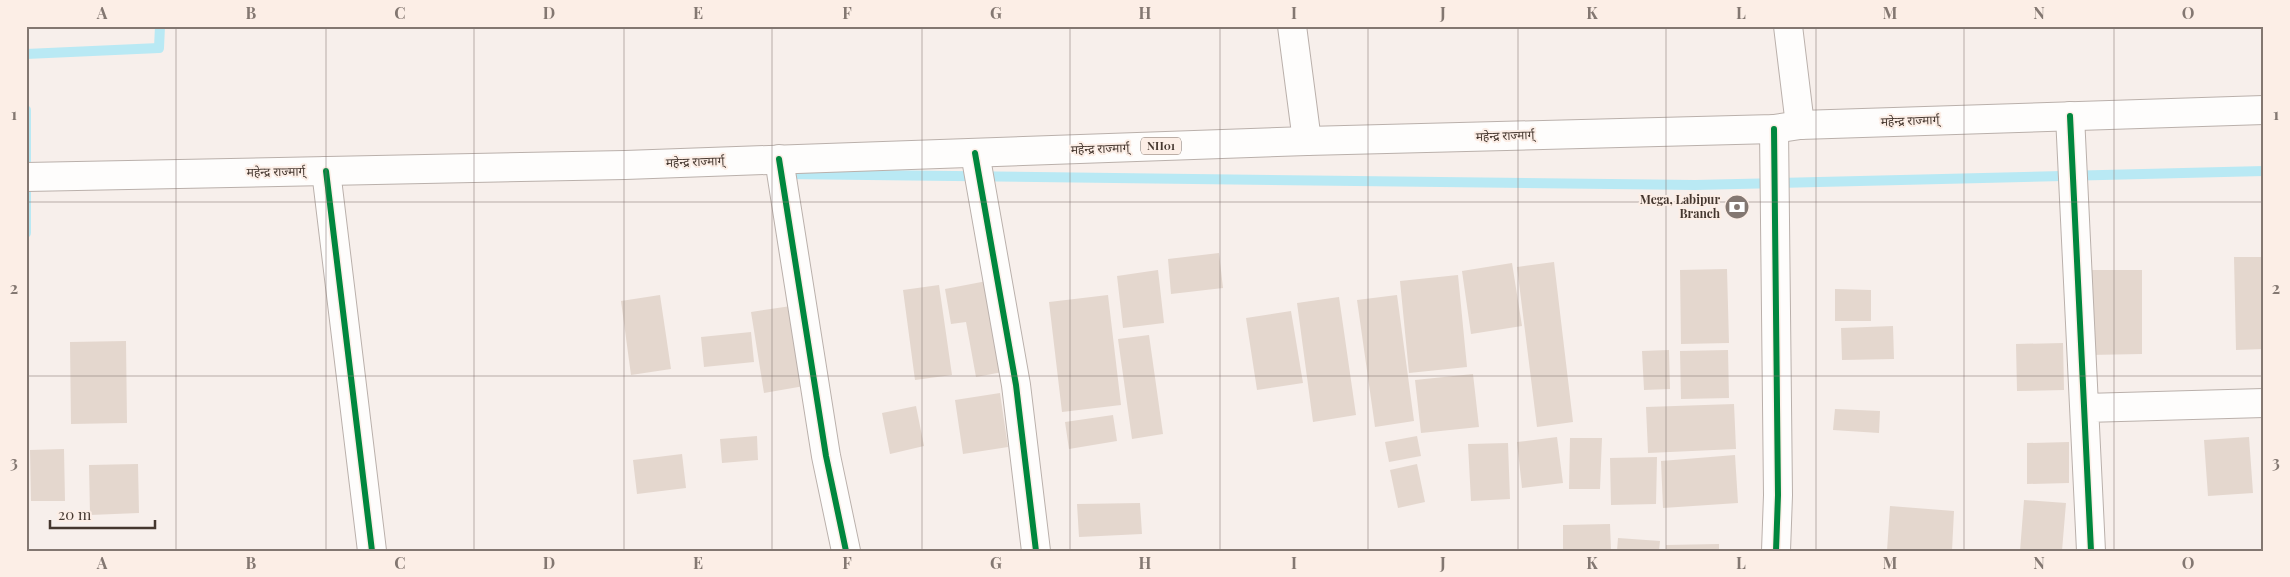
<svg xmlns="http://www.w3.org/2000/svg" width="2290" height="577" viewBox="0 0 2290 577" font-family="'Playfair Display','Noto Sans Devanagari',serif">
  <rect width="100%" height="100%" fill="#f7efeb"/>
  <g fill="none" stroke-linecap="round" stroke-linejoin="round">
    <path stroke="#b9e9f4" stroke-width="10" d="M 26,54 L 159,48 L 160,26
      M 26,110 L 26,233
      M 782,174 L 1695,185 L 2264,171"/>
  </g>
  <path fill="#e4d7ce" d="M 1219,253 L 1223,288 L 1171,294 L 1168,259 Z
    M 2234,257 L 2264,257 L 2264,349 L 2236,350 Z
    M 1554,262 L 1573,422 L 1537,427 L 1517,267 Z
    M 1512,263 L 1522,326 L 1471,334 L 1462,271 Z
    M 1727,269 L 1729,343 L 1681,344 L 1680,270 Z
    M 1158,270 L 1164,323 L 1123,328 L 1117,276 Z
    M 2089,270 L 2142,270 L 2142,354 L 2089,355 Z
    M 1458,275 L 1467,367 L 1409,373 L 1400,281 Z
    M 992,280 L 1008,371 L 976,377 L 966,322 L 951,324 L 945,289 Z
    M 939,285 L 952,375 L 915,380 L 903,290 Z
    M 1835,289 L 1871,290 L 1871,321 L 1835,321 Z
    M 660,295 L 671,369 L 631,375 L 621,301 Z
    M 1108,295 L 1121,405 L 1062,412 L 1049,302 Z
    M 1397,295 L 1414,421 L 1375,427 L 1357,300 Z
    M 1339,297 L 1356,415 L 1313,422 L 1297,303 Z
    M 798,305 L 810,385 L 764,393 L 751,312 Z
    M 1291,311 L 1303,383 L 1257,390 L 1246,318 Z
    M 1893,326 L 1894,359 L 1842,360 L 1841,328 Z
    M 751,332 L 754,362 L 704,367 L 701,337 Z
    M 1149,335 L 1163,434 L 1132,439 L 1118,339 Z
    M 126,341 L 127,423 L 71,424 L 70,342 Z
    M 2063,343 L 2064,390 L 2017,391 L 2016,344 Z
    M 1669,350 L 1670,389 L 1644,390 L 1642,351 Z
    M 1728,350 L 1729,398 L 1681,399 L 1680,351 Z
    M 1473,374 L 1479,427 L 1421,433 L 1415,380 Z
    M 1000,393 L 1008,447 L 963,454 L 955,400 Z
    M 1734,404 L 1736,449 L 1648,453 L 1646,407 Z
    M 916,406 L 924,446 L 890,454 L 882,413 Z
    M 1835,409 L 1880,411 L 1879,433 L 1833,430 Z
    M 1113,415 L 1117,441 L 1069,449 L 1065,422 Z
    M 757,436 L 758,460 L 722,463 L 720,439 Z
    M 1417,436 L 1421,456 L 1389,462 L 1385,442 Z
    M 1557,437 L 1563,483 L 1522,488 L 1517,442 Z
    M 2249,437 L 2253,493 L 2208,496 L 2204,440 Z
    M 1570,438 L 1602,438 L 1600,489 L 1569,489 Z
    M 2069,442 L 2069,483 L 2027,484 L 2027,443 Z
    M 1508,443 L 1510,499 L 1471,501 L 1468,444 Z
    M 64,449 L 65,501 L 31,501 L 30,450 Z
    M 682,454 L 686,488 L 637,494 L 633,460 Z
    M 1735,455 L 1738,503 L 1663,508 L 1661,461 Z
    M 1657,457 L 1656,504 L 1611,505 L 1610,458 Z
    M 138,464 L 139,513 L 90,515 L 89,465 Z
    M 1417,464 L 1425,502 L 1398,508 L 1390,470 Z
    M 2024,500 L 2066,503 L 2062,551 L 2020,551 Z
    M 1140,503 L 1142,534 L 1079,537 L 1077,504 Z
    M 1890,506 L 1954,511 L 1952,551 L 1887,551 Z
    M 1610,524 L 1611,551 L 1563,551 L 1563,525 Z
    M 1618,538 L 1660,541 L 1659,551 L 1617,551 Z
    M 1719,544 L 1719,551 L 1666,551 L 1666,545 Z"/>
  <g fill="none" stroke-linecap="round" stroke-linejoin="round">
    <defs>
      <path id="street" d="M 1292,26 L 1307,141
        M 1788,26 L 1800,125
        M 2070,116 L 2091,551
        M 1774,129 L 1778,495 L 1776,551
        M 975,153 L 1016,385 L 1036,551
        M 779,159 L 826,456 L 846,551
        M 326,171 L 372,551
        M 2085,408 L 2264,403"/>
      <path id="highway" d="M 26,177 L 625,165 L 1307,141 L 1774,129 L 1800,125 L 2264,110"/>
    </defs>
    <use href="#street" stroke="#bab0ab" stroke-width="30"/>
    <use href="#highway" stroke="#bab0ab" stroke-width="30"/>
    <use href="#street" stroke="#fefdfc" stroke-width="28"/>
    <use href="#highway" stroke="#fefdfc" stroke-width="28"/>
    <defs>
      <path id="cycleway" d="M 2070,116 L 2091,551
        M 1774,129 L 1778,495 L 1776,551
        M 975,153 L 1016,385 L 1036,551
        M 779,159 L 826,456 L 846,551
        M 326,171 L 372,551"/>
    </defs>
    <use href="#cycleway" stroke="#fceee6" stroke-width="9"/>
    <use href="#cycleway" stroke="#00873e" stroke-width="6"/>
  </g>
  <path fill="none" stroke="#837771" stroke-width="1" stroke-opacity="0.55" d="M 176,26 L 176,551M 326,26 L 326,551M 474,26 L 474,551M 624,26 L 624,551M 772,26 L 772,551M 922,26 L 922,551M 1070,26 L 1070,551M 1220,26 L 1220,551M 1368,26 L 1368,551M 1518,26 L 1518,551M 1666,26 L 1666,551M 1816,26 L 1816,551M 1964,26 L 1964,551M 2114,26 L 2114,551M 26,202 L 2264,202M 26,376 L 2264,376"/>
  <defs>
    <symbol id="bank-disc" viewBox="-11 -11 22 22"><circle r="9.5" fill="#837771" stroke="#fceee6"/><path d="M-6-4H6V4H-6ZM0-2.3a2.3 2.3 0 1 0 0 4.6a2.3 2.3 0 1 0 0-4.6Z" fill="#fff"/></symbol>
  </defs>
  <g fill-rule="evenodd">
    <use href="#bank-disc" x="1723" y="193" width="28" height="28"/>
  </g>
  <g text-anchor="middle" stroke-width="4" stroke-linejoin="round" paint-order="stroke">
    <rect fill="#fceee6" stroke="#7c6e66" stroke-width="1" x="1141" y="137.5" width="40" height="17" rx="4"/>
    <g font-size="11" font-weight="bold" fill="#45372f">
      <text x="1161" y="150">NH01</text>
    </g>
    <g font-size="12" fill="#45372f" stroke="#fceee6">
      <text transform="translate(1910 121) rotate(-2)" y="4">महेन्द्र राज्मार्ग्</text>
      <text transform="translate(1505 136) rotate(-2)" y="4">महेन्द्र राज्मार्ग्</text>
      <text transform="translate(1100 149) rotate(-2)" y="4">महेन्द्र राज्मार्ग्</text>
      <text transform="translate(695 162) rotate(-2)" y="4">महेन्द्र राज्मार्ग्</text>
      <text transform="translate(276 172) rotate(-1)" y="4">महेन्द्र राज्मार्ग्</text>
    </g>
    <g font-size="12" font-weight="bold" fill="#45372f" stroke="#fceee6" text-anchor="end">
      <text x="1720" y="204">Mega, Labipur<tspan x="1720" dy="14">Branch</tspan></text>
    </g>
  </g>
  <rect width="2290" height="577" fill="none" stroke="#fceee6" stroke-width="55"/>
  <path d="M50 520v8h105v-8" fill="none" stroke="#45372f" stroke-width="2.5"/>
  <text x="58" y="520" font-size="15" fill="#45372f" stroke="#fceee6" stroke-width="4" paint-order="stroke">20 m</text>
  <rect x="28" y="28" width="2234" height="522" fill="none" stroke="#837771" stroke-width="2"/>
  <g font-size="16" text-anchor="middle" font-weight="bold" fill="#837771">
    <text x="102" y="19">A</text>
    <text x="251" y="19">B</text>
    <text x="400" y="19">C</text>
    <text x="549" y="19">D</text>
    <text x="698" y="19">E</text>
    <text x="847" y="19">F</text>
    <text x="996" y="19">G</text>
    <text x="1145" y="19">H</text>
    <text x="1294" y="19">I</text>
    <text x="1443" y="19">J</text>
    <text x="1592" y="19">K</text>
    <text x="1741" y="19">L</text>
    <text x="1890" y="19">M</text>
    <text x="2039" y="19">N</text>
    <text x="2188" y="19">O</text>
    <text x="14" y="120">1</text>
    <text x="2276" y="120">1</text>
    <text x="14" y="294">2</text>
    <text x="2276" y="294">2</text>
    <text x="14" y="468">3</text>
    <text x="2276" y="468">3</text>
    <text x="102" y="569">A</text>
    <text x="251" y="569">B</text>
    <text x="400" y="569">C</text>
    <text x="549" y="569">D</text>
    <text x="698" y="569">E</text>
    <text x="847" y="569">F</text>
    <text x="996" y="569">G</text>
    <text x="1145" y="569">H</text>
    <text x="1294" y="569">I</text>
    <text x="1443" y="569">J</text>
    <text x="1592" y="569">K</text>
    <text x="1741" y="569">L</text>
    <text x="1890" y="569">M</text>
    <text x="2039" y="569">N</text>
    <text x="2188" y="569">O</text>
  </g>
</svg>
